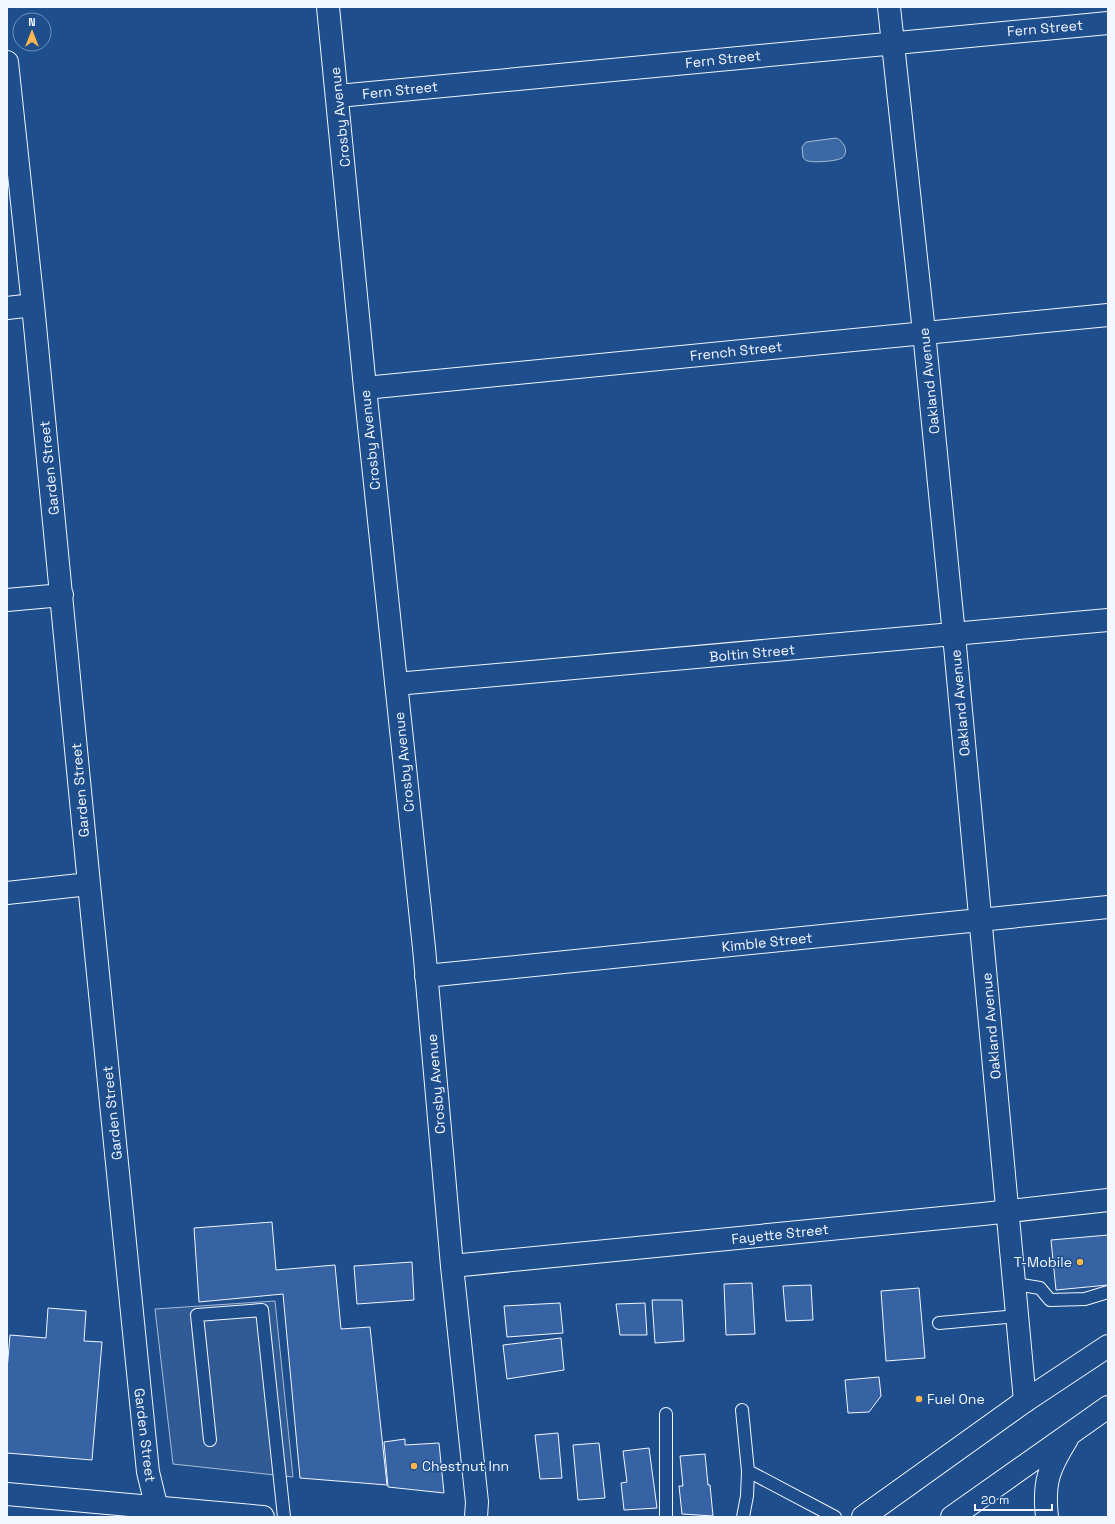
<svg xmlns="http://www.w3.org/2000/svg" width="1115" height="1524" viewBox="0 0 1115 1524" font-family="'Space Grotesk',sans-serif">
  <rect width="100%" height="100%" fill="#1f4e8c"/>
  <path fill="#305b95" stroke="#a8bbd7" d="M 275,1301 L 293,1477 L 173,1464 L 155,1309 Z"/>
  <path fill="#3b69a3" stroke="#a8bbd7" d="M 836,138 C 843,140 850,152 842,158 C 838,161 813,163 808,161 C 805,160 805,160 803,157 L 802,147 L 806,142 Z"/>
  <path fill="#3563a3" stroke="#f2f6ff" d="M 272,1222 L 276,1270 L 335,1265 L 341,1329 L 370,1327 L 387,1485 L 300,1478 L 283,1294 L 199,1302 L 194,1228 Z
    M 1108,1235 L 1108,1285 L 1056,1290 L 1051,1240 Z
    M 412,1262 L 414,1300 L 357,1304 L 354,1266 Z
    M 752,1283 L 755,1334 L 726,1335 L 724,1284 Z
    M 811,1285 L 813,1320 L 786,1321 L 783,1286 Z
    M 919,1288 L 925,1358 L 886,1361 L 881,1291 Z
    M 652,1300 L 682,1300 L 684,1341 L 655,1343 Z
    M 560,1303 L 563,1333 L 507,1337 L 504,1306 Z
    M 645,1303 L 647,1335 L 620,1335 L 616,1304 Z
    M 48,1308 L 86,1311 L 84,1341 L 102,1342 L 92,1460 L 7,1453 L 7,1370 L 10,1335 L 46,1338 Z
    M 561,1338 L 564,1370 L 507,1379 L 503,1345 Z
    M 879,1377 L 881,1396 L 869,1412 L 848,1413 L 845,1380 Z
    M 558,1433 L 562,1478 L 540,1479 L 535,1435 Z
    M 405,1439 L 405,1445 L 439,1443 L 444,1493 L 388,1487 L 384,1442 Z
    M 599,1443 L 605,1498 L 578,1500 L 573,1445 Z
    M 649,1448 L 657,1508 L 624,1510 L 621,1483 L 627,1482 L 623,1451 Z
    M 705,1454 L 708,1485 L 710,1485 L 713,1516 L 682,1514 L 679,1486 L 683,1486 L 680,1456 Z"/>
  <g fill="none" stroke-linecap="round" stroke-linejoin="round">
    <defs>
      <path id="lane" d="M 1015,1284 L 1040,1288 L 1050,1300 L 1085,1299 L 1108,1292
        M 939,1323 L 1018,1316
        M 742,1410 L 748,1471 L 747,1496 L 743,1517
        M 666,1414 L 666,1517
        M 210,1440 L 197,1315 L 262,1310 L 284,1517
        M 748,1471 L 835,1517"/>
      <path id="street" d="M 328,7 L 365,388 L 424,948 L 452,1266 L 477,1502 L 476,1517
        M 889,7 L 924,332 L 954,635 L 1025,1401
        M 7,62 L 33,305 L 89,884 L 148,1472 L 159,1517
        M 338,96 L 1108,23
        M 7,308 L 33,305
        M 365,388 L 1108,315
        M 7,600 L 62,595
        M 396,684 L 1108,620
        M 7,893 L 89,884
        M 426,976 L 1108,907
        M 452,1266 L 983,1214 L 1108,1200"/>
      <path id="secondary" d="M 7,1494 L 263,1517"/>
      <path id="highway" d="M 863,1517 L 1025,1401 L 1108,1346
        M 952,1517 L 1108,1407
        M 1047,1517 C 1043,1482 1049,1468 1067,1439"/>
    </defs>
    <use href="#lane" stroke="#f2f6ff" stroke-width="14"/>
    <use href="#street" stroke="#f2f6ff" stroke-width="24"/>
    <use href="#secondary" stroke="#f2f6ff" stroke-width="24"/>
    <use href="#highway" stroke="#f2f6ff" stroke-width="24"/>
    <use href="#lane" stroke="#1f4e8c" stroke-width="12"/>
    <use href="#street" stroke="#1f4e8c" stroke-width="22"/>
    <use href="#secondary" stroke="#1f4e8c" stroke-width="22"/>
    <use href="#highway" stroke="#1f4e8c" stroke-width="22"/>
  </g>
  <g fill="#ffb74d" stroke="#1f4e8c" stroke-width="1.5">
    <circle cx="1080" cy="1262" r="4"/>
    <circle cx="919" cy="1399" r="4"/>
    <circle cx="414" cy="1466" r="4"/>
  </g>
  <g text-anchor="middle" stroke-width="3" stroke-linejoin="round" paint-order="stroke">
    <g font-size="14" fill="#f2f6ff" stroke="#1f4e8c">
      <text transform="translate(1045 28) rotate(-5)" y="5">Fern Street</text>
      <text transform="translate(723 59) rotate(-6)" y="5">Fern Street</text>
      <text transform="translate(400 90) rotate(-6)" y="5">Fern Street</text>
      <text transform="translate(340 117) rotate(-96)" y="5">Crosby Avenue</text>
      <text transform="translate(736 351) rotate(-6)" y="5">French Street</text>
      <text transform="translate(929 381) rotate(-96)" y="5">Oakland Avenue</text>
      <text transform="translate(370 440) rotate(-96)" y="5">Crosby Avenue</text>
      <text transform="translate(49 468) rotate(-96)" y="5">Garden Street</text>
      <text transform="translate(752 653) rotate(-5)" y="5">Boltin Street</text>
      <text transform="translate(960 703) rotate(-95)" y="5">Oakland Avenue</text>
      <text transform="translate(404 762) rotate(-96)" y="5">Crosby Avenue</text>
      <text transform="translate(80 790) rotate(-95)" y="5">Garden Street</text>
      <text transform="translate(767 942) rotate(-6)" y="5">Kimble Street</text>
      <text transform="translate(991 1026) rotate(-95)" y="5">Oakland Avenue</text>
      <text transform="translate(436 1084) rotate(-95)" y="5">Crosby Avenue</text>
      <text transform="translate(112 1113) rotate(-96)" y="5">Garden Street</text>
      <text transform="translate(780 1234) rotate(-6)" y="5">Fayette Street</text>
      <text transform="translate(145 1435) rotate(83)" y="5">Garden Street</text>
    </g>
    <g font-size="14" fill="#f2f6ff" stroke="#1f4e8c" text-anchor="start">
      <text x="1072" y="1267" text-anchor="end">T-Mobile</text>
      <text x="927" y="1404">Fuel One</text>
      <text x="422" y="1471">Chestnut Inn</text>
    </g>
  </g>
  <rect width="1115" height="1524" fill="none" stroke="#f2f6ff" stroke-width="16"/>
  <g transform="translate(32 32)"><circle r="19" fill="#1f4e8c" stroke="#7391ba"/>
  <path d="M0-3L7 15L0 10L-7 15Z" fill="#ffb74d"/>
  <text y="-6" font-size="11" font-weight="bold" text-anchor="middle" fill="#f2f6ff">N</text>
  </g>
  <path d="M975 1504v6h77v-6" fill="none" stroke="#f2f6ff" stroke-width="2"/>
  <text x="981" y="1504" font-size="12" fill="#f2f6ff" stroke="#1f4e8c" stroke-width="3" paint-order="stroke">20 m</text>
</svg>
